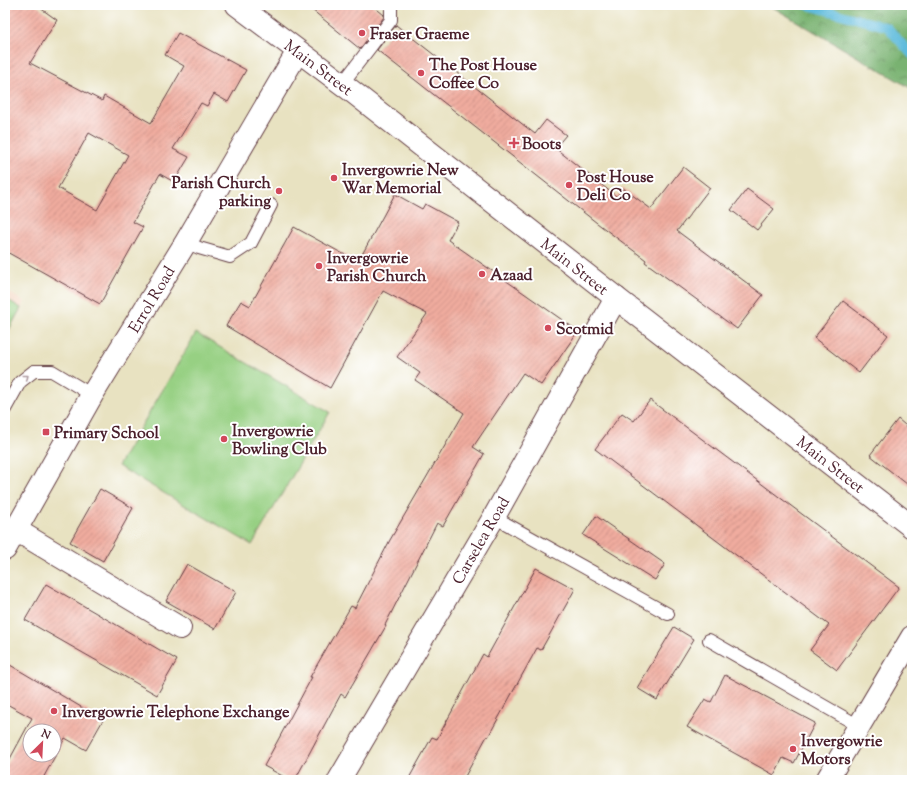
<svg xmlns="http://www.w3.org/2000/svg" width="917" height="785" viewBox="0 0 917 785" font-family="'Sorts Mill Goudy',serif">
  <defs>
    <pattern id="forest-crowns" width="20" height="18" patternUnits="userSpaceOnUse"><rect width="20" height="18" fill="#79b271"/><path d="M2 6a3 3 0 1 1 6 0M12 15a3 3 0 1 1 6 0" fill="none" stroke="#65905d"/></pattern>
    <pattern id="building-hatch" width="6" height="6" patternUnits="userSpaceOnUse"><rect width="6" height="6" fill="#f0ac9f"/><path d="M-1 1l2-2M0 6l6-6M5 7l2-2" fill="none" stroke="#c48b82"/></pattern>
  </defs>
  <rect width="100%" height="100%" fill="#fff"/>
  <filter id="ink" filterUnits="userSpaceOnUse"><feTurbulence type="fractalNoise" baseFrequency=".025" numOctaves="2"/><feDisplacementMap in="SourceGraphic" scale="8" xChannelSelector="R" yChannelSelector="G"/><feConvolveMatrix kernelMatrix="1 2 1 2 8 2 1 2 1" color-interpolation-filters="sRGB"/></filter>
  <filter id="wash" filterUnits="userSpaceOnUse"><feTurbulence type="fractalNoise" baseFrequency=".012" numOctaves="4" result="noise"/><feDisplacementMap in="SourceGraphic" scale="16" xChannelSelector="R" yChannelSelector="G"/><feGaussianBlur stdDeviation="0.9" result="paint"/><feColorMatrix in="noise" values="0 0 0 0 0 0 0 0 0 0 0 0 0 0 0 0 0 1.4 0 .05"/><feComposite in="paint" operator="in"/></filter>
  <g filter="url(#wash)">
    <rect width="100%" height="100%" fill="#e8e2c1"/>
    <path fill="#f3d4be" d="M 5,290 L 25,302 L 5,338 Z"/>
    <path fill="url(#forest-crowns)" stroke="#62684e" d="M 769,5 L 912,5 L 912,89 Z"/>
    <path fill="#97d083" stroke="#707857" d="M 5,298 L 21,308 L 5,337 Z
      M 196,333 L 330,412 L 252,545 L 118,466 Z"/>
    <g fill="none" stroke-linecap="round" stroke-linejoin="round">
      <path stroke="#5ebbdc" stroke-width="9" d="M 806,5 L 887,27 L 912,55"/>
    </g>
    <g id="blocks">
      <path fill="url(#building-hatch)" fill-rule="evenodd" d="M 5,5 L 36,5 L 57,20 L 30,63 L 102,101 L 104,96 L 151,123 L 184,66 L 165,55 L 178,33 L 246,70 L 228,102 L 214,94 L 207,106 L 201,103 L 173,149 L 189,157 L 174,182 L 160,174 L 133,222 L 143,227 L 100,304 L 5,251 ZM 89,133 L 128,155 L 97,210 L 58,188 Z
        M 306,5 L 372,5 L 384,15 L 384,17 L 360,49 Z
        M 396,25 L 535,134 L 546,120 L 566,135 L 555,148 L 617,197 L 623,188 L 651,209 L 683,167 L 710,188 L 677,231 L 763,295 L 737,329 L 645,262 L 646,260 L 597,223 L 377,50 Z
        M 747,189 L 774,209 L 757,230 L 731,210 Z
        M 395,194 L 422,209 L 425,204 L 458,222 L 448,240 L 578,331 L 541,385 L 523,373 L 473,447 L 484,454 L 443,526 L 437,523 L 385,625 L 386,626 L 345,697 L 341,694 L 295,780 L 290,780 L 264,766 L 312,677 L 310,677 L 351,606 L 355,608 L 390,540 L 464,413 L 415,380 L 420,373 L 397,357 L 427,314 L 383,291 L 330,388 L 226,326 L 241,301 L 250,306 L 294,227 L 358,262 Z
        M 843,301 L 888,335 L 859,373 L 814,338 Z
        M 650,400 L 899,587 L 837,670 L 810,650 L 829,625 L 595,449 L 622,413 L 634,421 Z
        M 898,419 L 912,431 L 912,488 L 870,455 Z
        M 100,489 L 133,508 L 103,561 L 70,542 Z
        M 596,516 L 665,564 L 655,580 L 583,535 Z
        M 187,564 L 236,592 L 215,629 L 166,601 Z
        M 536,568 L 575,589 L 541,650 L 537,648 L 488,737 L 487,736 L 463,780 L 408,780 L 432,737 L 437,739 L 483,654 L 487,657 Z
        M 46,584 L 177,660 L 157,695 L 25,620 Z
        M 674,627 L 694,639 L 657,700 L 637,688 Z
        M 5,662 L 103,720 L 86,750 L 65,738 L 42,780 L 5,780 L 5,768 L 32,718 L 5,703 ZM 30,731 L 54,731 L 54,755 L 30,755 Z
        M 725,675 L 815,723 L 794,763 L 783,758 L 774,775 L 687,727 L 705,699 L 711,702 Z"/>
    </g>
  </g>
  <g filter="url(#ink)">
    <use href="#blocks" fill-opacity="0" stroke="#623c42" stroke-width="1"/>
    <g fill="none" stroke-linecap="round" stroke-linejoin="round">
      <defs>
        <path id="service" d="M 342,84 L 391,20 L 391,5
          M 186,242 L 199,248 L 230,257 L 251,243 L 271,205
          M 5,409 L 20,382 L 34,371 L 52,371 L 92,395
          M 494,517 L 668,614
          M 709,640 L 859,726"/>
        <path id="minor" d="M 16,530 L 180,628
          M 339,780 L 494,517 L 616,298
          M 827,780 L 912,637"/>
        <path id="tertiary" d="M 237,5 L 349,89 L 616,298 L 912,527
          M 5,549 L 92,395 L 186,242 L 298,51"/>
      </defs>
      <use href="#service" stroke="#623c42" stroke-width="14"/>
      <use href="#minor" stroke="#623c42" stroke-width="24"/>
      <use href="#tertiary" stroke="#623c42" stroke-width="24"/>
      <use href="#service" stroke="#fff" stroke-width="12"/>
      <use href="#minor" stroke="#fff" stroke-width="22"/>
      <use href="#tertiary" stroke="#fff" stroke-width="22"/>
    </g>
    <defs><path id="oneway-chevron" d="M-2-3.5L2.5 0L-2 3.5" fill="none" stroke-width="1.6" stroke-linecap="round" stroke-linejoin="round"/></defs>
    <use stroke="#ae9aa0" href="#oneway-chevron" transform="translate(26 377) rotate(-39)"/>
  </g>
  <g fill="#d1495b" stroke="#fff" stroke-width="1.5">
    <circle cx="362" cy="33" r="4"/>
    <circle cx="421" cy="73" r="4"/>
    <path d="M512 137h4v4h4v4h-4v4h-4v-4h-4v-4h4z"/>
    <circle cx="334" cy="178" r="4"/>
    <circle cx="569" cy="185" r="4"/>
    <circle cx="279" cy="191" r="4"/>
    <circle cx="319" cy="266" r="4"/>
    <circle cx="482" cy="274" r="4"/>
    <circle cx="548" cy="328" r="4"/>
    <rect x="42" y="428" width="8" height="8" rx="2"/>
    <circle cx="224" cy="439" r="4"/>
    <circle cx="54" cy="711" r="4"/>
    <circle cx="793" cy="749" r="4"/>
  </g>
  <g text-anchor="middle" stroke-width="4" stroke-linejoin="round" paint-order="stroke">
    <g font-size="16" font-weight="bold" fill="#4a1f2b" stroke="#fff" text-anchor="start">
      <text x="370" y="39">Fraser Graeme</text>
      <text x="429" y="70">The Post House<tspan x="429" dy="18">Coffee Co</tspan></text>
      <text x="522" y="149">Boots</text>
      <text x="342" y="175">Invergowrie New<tspan x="342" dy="18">War Memorial</tspan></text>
      <text x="577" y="182">Post House<tspan x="577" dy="18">Deli Co</tspan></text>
      <text x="271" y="188" text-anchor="end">Parish Church<tspan x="271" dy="18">parking</tspan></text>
      <text x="327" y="263">Invergowrie<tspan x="327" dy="18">Parish Church</tspan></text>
      <text x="490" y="280">Azaad</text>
      <text x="556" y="334">Scotmid</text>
      <text x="232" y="436">Invergowrie<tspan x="232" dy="18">Bowling Club</tspan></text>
      <text x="54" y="438">Primary School</text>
      <text x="62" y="717">Invergowrie Telephone Exchange</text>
      <text x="801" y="746">Invergowrie<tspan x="801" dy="18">Motors</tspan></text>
    </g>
    <g font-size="16" fill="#4a1f2b" stroke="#fff">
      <text transform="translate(319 67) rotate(37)" y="6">Main Street</text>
      <text transform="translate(575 266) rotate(38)" y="6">Main Street</text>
      <text transform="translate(151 299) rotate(-59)" y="6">Errol Road</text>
      <text transform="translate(831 464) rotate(38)" y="6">Main Street</text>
      <text transform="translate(480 540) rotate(-60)" y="6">Carselea Road</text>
    </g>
  </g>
  <rect width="917" height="785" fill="none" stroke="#fff" stroke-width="20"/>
  <g transform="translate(42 743) rotate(24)"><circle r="19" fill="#ffffff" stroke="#b7a5aa"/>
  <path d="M0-3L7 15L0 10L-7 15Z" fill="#d1495b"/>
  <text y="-6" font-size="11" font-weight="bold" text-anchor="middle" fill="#4a1f2b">N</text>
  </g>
</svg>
